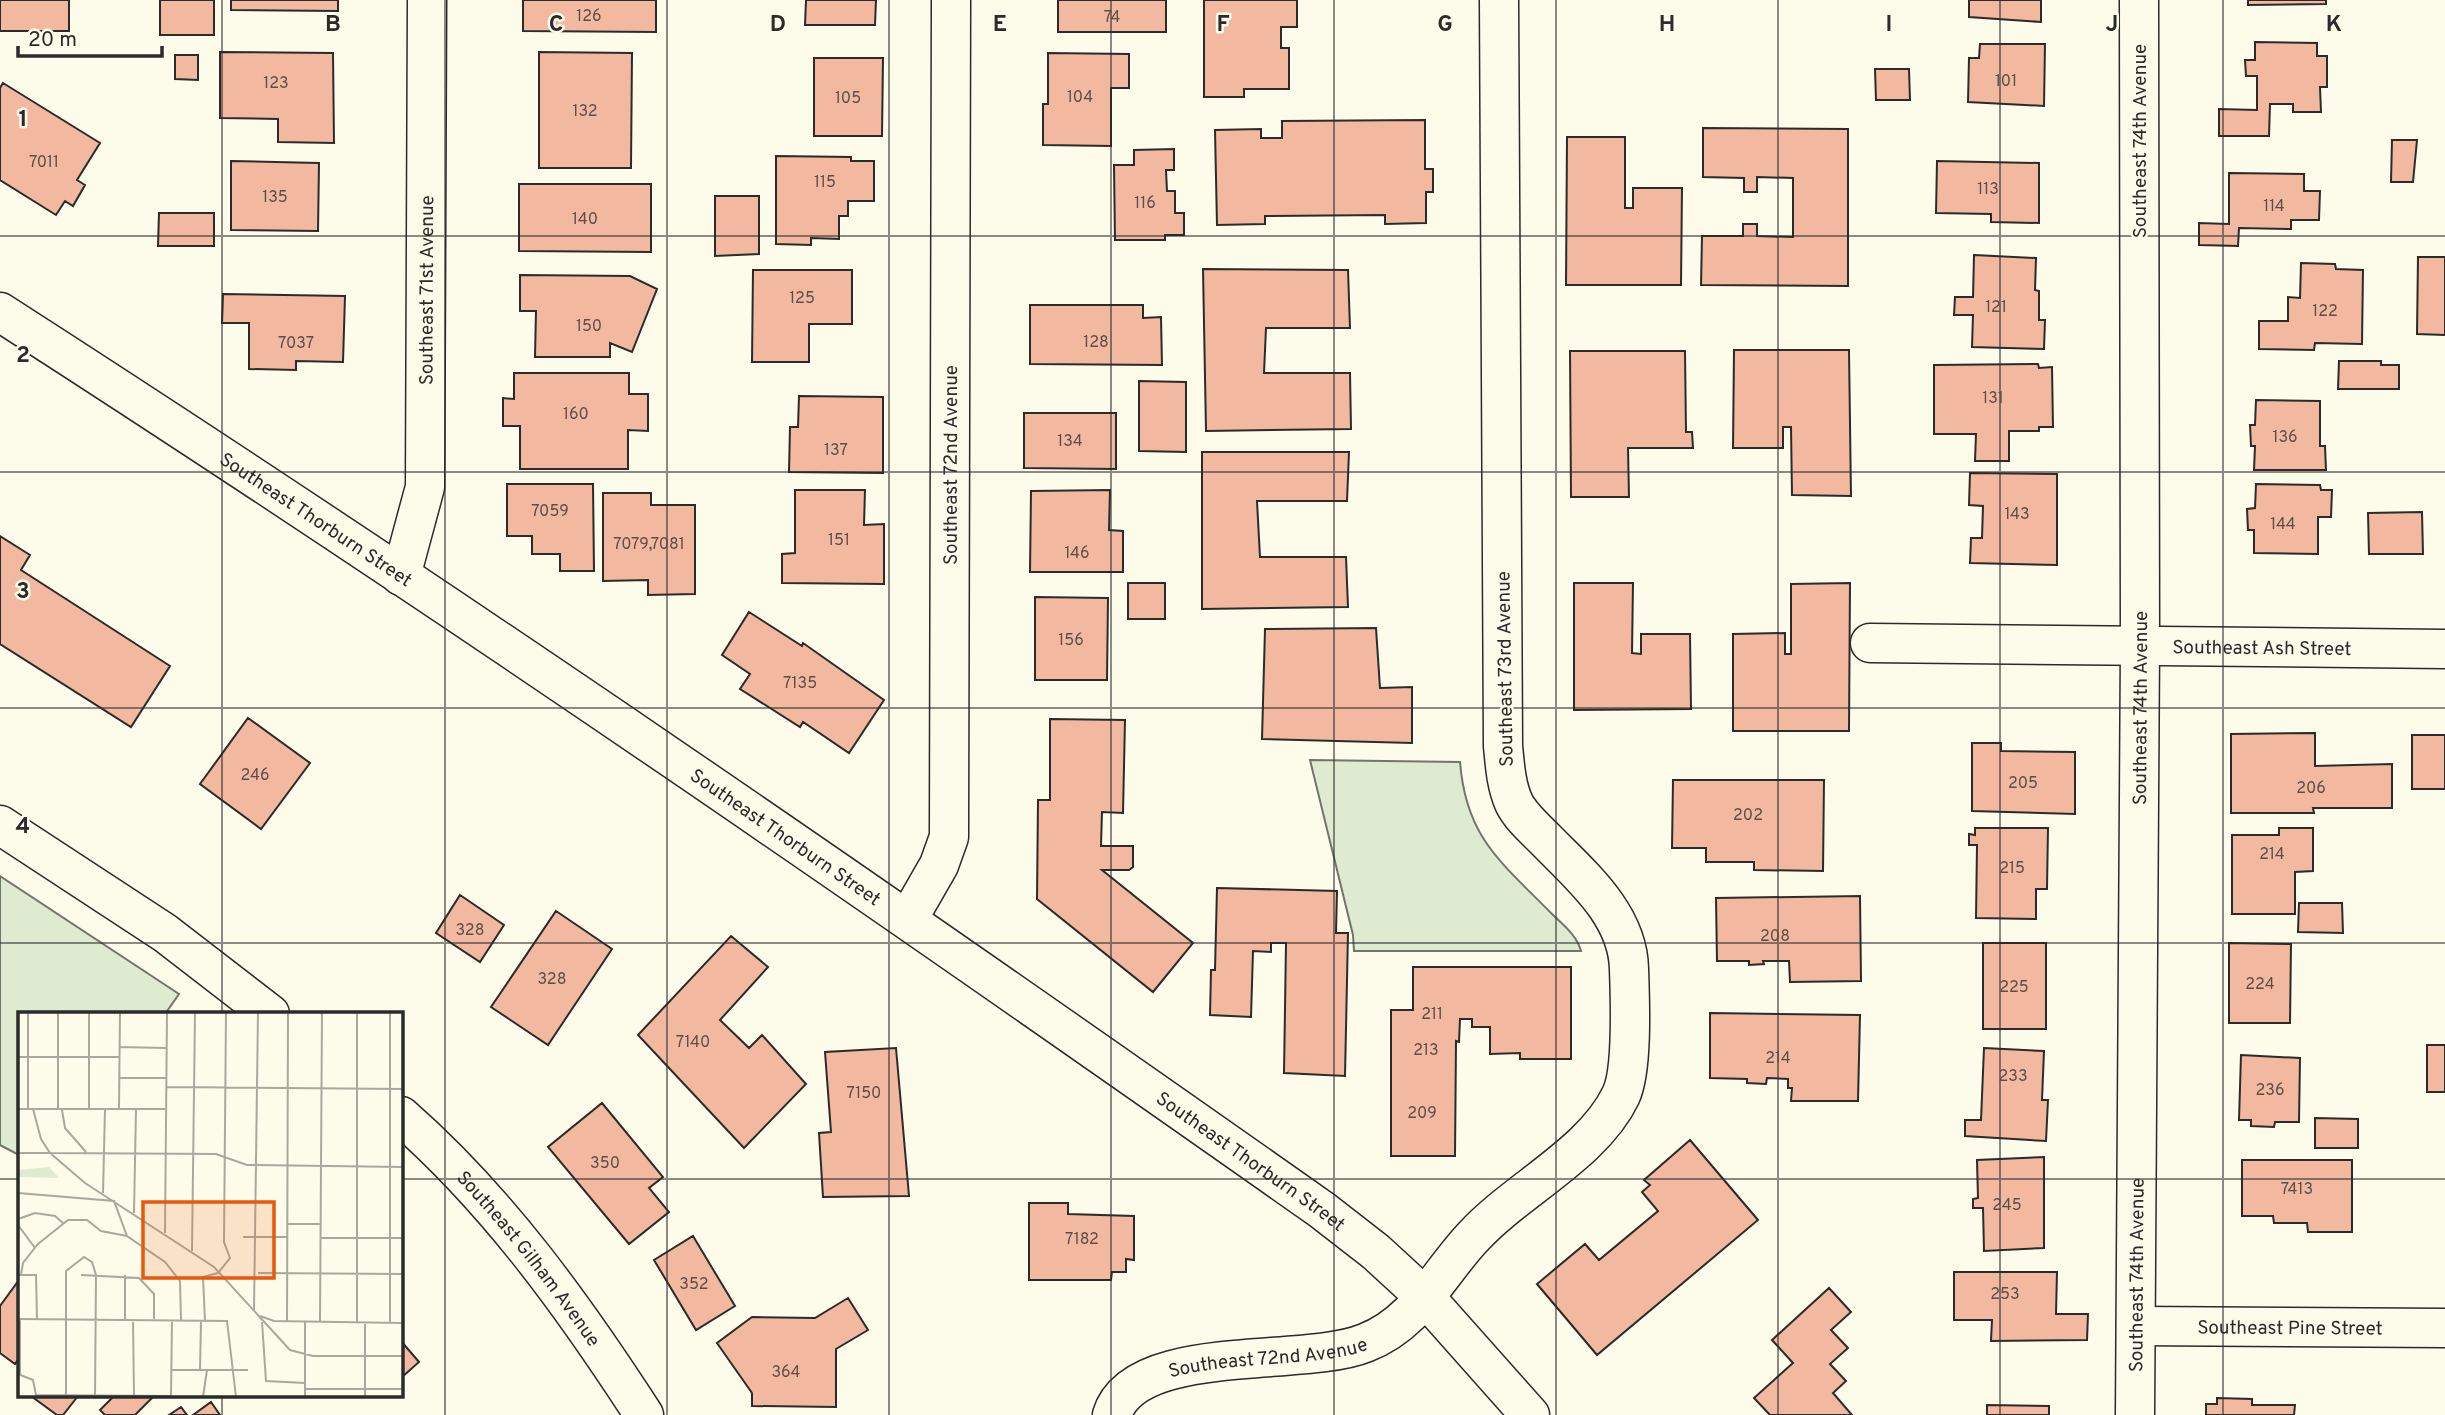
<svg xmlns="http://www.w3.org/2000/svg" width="2445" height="1415" viewBox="0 0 2445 1415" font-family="Overpass,sans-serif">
  <rect width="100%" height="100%" fill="#fdfbea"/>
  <path fill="#deebd1" stroke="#74746e" stroke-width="2" d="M 1310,760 L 1460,762 C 1466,838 1501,862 1551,913 C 1562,924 1577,935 1581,951 L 1354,951 L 1353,935 Z
    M 0,876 L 179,994 L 165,1014 L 19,1014 L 19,1155 L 0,1145 Z"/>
  <path fill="#f2b8a0" stroke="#2b2b2b" stroke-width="2" d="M 0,0 L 69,0 L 69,31 L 0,31 Z
    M 160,0 L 214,0 L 214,35 L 160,35 Z
    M 231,0 L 338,0 L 338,11 L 231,10 Z
    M 523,0 L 656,0 L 656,32 L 523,31 Z
    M 806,0 L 876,0 L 875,25 L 805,25 Z
    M 1058,0 L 1166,0 L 1166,32 L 1058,32 Z
    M 1204,0 L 1297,0 L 1297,27 L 1281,27 L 1281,48 L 1289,48 L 1289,89 L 1244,89 L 1244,97 L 1204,97 Z
    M 1969,0 L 2041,0 L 2041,22 L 1969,17 Z
    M 2248,0 L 2326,0 L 2326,4 L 2248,5 Z
    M 2255,42 L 2317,43 L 2317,56 L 2327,56 L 2327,87 L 2320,87 L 2321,112 L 2293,112 L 2293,104 L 2270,104 L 2269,136 L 2219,136 L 2219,109 L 2257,110 L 2257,76 L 2246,76 L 2245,60 L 2255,60 Z
    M 1980,44 L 2045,44 L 2044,106 L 1968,102 L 1969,58 L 1979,58 Z
    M 220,52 L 333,53 L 334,143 L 278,142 L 278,119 L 220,118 Z
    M 539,52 L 632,53 L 631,168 L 539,168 Z
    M 1048,53 L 1129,54 L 1129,88 L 1111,88 L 1111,146 L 1043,145 L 1043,104 L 1048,104 Z
    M 175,55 L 198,55 L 198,80 L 175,79 Z
    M 814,58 L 883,58 L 882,136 L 814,136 Z
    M 1875,69 L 1909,69 L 1910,100 L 1876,100 Z
    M 3,83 L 100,143 L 77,180 L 85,185 L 73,206 L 65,201 L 56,215 L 0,180 L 0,88 Z
    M 1425,120 L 1425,169 L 1433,169 L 1433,192 L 1426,192 L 1426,223 L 1385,224 L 1385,215 L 1265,216 L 1265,224 L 1217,225 L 1215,130 L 1261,129 L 1261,138 L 1282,138 L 1282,121 Z
    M 1703,128 L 1848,129 L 1848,286 L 1701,285 L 1702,236 L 1743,236 L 1743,224 L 1757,224 L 1757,236 L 1793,237 L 1793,178 L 1757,177 L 1757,192 L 1744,192 L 1744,178 L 1703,177 Z
    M 1567,137 L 1625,137 L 1625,208 L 1633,208 L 1633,188 L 1682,188 L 1681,285 L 1566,285 Z
    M 2392,140 L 2417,140 L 2413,182 L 2391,182 Z
    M 1174,149 L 1174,170 L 1166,170 L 1167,191 L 1175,191 L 1175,213 L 1184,213 L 1184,235 L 1165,235 L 1165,240 L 1115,240 L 1114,165 L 1134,165 L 1134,150 Z
    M 776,156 L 851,157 L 851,161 L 874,161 L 874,201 L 848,201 L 848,216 L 839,216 L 839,239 L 811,238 L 811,245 L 776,244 Z
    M 231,161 L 319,163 L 318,231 L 231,230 Z
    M 1937,161 L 2039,163 L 2039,223 L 1991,222 L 1991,214 L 1936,213 Z
    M 2229,173 L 2304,174 L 2304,191 L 2320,191 L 2319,220 L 2291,220 L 2291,229 L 2239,228 L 2238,246 L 2199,245 L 2199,223 L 2229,224 Z
    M 519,184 L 651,184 L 651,252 L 519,251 Z
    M 715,196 L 759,196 L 759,254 L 715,256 Z
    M 159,213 L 214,213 L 214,246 L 158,246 Z
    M 1974,255 L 2036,258 L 2035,290 L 2039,291 L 2039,320 L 2045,320 L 2044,349 L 1972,347 L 1973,315 L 1954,315 L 1955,297 L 1973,297 Z
    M 2418,257 L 2445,257 L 2445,335 L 2417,334 Z
    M 2301,263 L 2335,264 L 2336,269 L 2363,270 L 2362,344 L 2315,343 L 2314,350 L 2259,349 L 2259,321 L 2288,321 L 2288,297 L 2300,298 Z
    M 1203,269 L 1348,270 L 1350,328 L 1266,328 L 1264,373 L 1350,373 L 1351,429 L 1206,431 Z
    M 753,270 L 852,270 L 852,324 L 809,324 L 809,362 L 752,362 Z
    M 520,275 L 630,276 L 657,289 L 632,352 L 610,343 L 610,357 L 535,357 L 536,311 L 520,311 Z
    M 223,294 L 345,296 L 343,362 L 296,361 L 296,370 L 249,369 L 249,323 L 222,323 Z
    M 1030,305 L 1143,305 L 1143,318 L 1161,317 L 1162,365 L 1030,364 Z
    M 1734,350 L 1849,350 L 1851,496 L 1792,495 L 1791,427 L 1783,427 L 1783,448 L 1733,448 Z
    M 1570,351 L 1685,351 L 1686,432 L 1692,432 L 1693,448 L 1628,448 L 1629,497 L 1571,497 Z
    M 2339,361 L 2381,361 L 2381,365 L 2399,365 L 2399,389 L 2338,389 Z
    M 2038,364 L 2039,368 L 2052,367 L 2053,427 L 2039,427 L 2039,431 L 2009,431 L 2009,461 L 1975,461 L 1976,434 L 1934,434 L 1934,365 Z
    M 514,373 L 629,373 L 629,394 L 648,394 L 648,431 L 628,430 L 628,469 L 520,469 L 520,426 L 503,426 L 503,398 L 514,399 Z
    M 1139,381 L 1186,382 L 1186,452 L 1139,451 Z
    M 799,396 L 883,397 L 883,473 L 789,472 L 790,427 L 798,427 Z
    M 2256,400 L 2320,401 L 2320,446 L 2325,446 L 2326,470 L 2254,470 L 2255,446 L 2251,446 L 2250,425 L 2255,425 Z
    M 1024,413 L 1116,413 L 1116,469 L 1024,468 Z
    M 1202,452 L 1349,452 L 1347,501 L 1257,501 L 1260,557 L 1346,557 L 1348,607 L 1202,609 Z
    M 1970,473 L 2057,474 L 2057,565 L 1970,563 L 1971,538 L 1982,538 L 1983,506 L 1969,505 Z
    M 507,484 L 593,484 L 594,571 L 560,571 L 560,554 L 532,554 L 532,536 L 507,536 Z
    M 2256,484 L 2320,485 L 2321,490 L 2332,490 L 2331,517 L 2318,517 L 2318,554 L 2254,553 L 2254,530 L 2248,530 L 2247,509 L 2255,508 Z
    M 795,490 L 865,490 L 864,525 L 884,524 L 884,584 L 782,583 L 782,554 L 795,553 Z
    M 1110,490 L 1109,530 L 1123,531 L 1123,572 L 1030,572 L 1031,491 Z
    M 603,493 L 651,493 L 651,505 L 695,505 L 695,594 L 648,595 L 648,580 L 603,581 Z
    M 2422,512 L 2423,554 L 2369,554 L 2368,513 Z
    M 0,536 L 30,555 L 21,570 L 170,666 L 131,727 L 0,644 Z
    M 1128,583 L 1165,583 L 1165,619 L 1128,619 Z
    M 1574,583 L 1633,583 L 1632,653 L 1641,654 L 1641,634 L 1690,634 L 1691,709 L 1574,710 Z
    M 1850,583 L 1849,731 L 1733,731 L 1733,634 L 1785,633 L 1785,654 L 1791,654 L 1791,584 Z
    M 1035,597 L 1108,598 L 1107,680 L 1035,680 Z
    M 749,612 L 802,646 L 803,643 L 884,700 L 849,753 L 803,722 L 800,727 L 740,689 L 750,674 L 722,655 Z
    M 1376,628 L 1380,688 L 1412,687 L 1412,743 L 1262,739 L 1265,629 Z
    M 248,718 L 310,763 L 261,829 L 200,784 Z
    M 1050,719 L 1125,720 L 1123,813 L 1102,812 L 1101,846 L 1133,846 L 1133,867 L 1129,870 L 1102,870 L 1193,943 L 1153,992 L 1037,899 L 1038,800 L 1050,800 Z
    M 2315,733 L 2315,766 L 2392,764 L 2392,808 L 2313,808 L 2314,813 L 2231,813 L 2231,734 Z
    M 2412,735 L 2445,735 L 2445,789 L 2412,789 Z
    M 1972,743 L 2001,743 L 2001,751 L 2075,752 L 2075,814 L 1972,811 Z
    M 1673,780 L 1824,780 L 1823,871 L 1754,870 L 1754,862 L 1706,862 L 1706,848 L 1672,848 Z
    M 1975,828 L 2048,828 L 2047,889 L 2036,889 L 2036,919 L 1976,918 L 1977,845 L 1969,845 L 1969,834 L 1975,835 Z
    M 2279,828 L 2313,828 L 2313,871 L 2295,872 L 2295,914 L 2232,914 L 2232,835 L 2279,835 Z
    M 1217,888 L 1337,891 L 1336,933 L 1348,933 L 1345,1076 L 1284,1073 L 1286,943 L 1271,943 L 1271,952 L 1253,951 L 1251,1017 L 1210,1015 L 1211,970 L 1215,970 Z
    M 460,895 L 504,925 L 480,962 L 436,933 Z
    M 1860,896 L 1861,981 L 1790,982 L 1789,961 L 1763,961 L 1764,964 L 1749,965 L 1749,961 L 1717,961 L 1716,898 Z
    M 2299,903 L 2342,903 L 2343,933 L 2298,932 Z
    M 556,911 L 612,949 L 548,1045 L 491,1007 Z
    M 731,936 L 768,967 L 720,1020 L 749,1048 L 762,1035 L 806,1084 L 744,1148 L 638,1035 Z
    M 1983,943 L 2046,943 L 2046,1029 L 1983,1029 Z
    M 2229,943 L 2291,944 L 2290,1023 L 2229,1023 Z
    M 1413,967 L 1571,967 L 1571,1059 L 1520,1059 L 1520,1053 L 1490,1054 L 1490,1027 L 1472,1027 L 1472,1019 L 1460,1019 L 1459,1042 L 1456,1041 L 1455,1156 L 1391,1156 L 1391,1010 L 1413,1010 Z
    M 1710,1013 L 1860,1015 L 1858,1101 L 1791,1101 L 1792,1088 L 1788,1088 L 1788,1079 L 1767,1078 L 1766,1084 L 1747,1083 L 1747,1079 L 1710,1078 Z
    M 2427,1045 L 2445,1045 L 2445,1092 L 2427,1092 Z
    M 896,1048 L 909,1196 L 823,1197 L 819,1133 L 831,1132 L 825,1052 Z
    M 1984,1048 L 2044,1051 L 2042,1100 L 2048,1100 L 2046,1141 L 1965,1136 L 1965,1120 L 1981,1120 Z
    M 2241,1055 L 2300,1058 L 2299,1122 L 2275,1122 L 2274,1127 L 2251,1126 L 2251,1120 L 2239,1120 Z
    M 602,1103 L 663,1177 L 649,1188 L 669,1212 L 629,1244 L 548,1147 Z
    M 2315,1118 L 2358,1119 L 2358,1148 L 2315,1148 Z
    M 1690,1140 L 1758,1220 L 1597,1355 L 1537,1284 L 1585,1244 L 1599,1260 L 1658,1211 L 1642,1192 L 1650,1185 L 1644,1180 Z
    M 2044,1157 L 2044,1248 L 1984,1251 L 1983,1208 L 1973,1208 L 1973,1199 L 1978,1198 L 1977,1160 Z
    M 2242,1160 L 2352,1160 L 2352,1232 L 2308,1232 L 2307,1223 L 2274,1223 L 2273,1216 L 2242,1216 Z
    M 1029,1203 L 1068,1203 L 1068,1214 L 1134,1216 L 1134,1260 L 1126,1259 L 1126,1272 L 1112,1272 L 1111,1280 L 1029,1280 Z
    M 693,1236 L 735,1306 L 696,1330 L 654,1260 Z
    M 1954,1272 L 2057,1272 L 2056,1314 L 2088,1314 L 2087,1340 L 1991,1341 L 1992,1320 L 1954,1320 Z
    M 19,1280 L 19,1358 L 15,1364 L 0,1353 L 0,1306 Z
    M 1829,1288 L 1851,1312 L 1831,1330 L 1848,1348 L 1830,1364 L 1846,1381 L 1833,1393 L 1852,1415 L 1770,1415 L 1754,1398 L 1793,1363 L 1772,1340 Z
    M 848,1298 L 868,1330 L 836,1349 L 836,1407 L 752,1406 L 752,1393 L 717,1343 L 752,1317 L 815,1318 Z
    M 401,1341 L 419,1362 L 401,1378 Z
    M 31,1396 L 78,1396 L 63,1415 L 57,1415 Z
    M 114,1396 L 152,1396 L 153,1397 L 135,1415 L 105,1415 L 100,1410 Z
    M 2217,1398 L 2252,1399 L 2252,1405 L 2295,1405 L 2294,1415 L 2206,1415 L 2206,1404 L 2217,1404 Z
    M 211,1402 L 220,1415 L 193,1415 Z
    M 1987,1405 L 2049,1406 L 2049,1415 L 1987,1415 Z
    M 181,1407 L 187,1415 L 169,1415 Z"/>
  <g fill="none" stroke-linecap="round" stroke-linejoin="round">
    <defs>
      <g id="minor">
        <path id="s1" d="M 401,576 L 425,487 L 427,0"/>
        <path id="s2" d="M 1870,643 L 2445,649"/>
        <path d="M 0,825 L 165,933 L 270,1014"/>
        <path id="s3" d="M 908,919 L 939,865 L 949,837 L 951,0"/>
        <path id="s4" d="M 401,1116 C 498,1201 574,1307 644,1415"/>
        <path id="s5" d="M 2136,1326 L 2445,1328"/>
        <path id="s6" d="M 1112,1415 C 1134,1342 1304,1368 1365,1343 C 1416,1324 1438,1274 1473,1237 C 1517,1189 1593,1154 1621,1095 C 1633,1069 1630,999 1629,969 C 1628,914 1580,875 1545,839 C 1535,829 1521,817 1514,803 C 1506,785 1505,766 1503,746 L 1499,0"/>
        <path id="s7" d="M 2135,1415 L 2140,645 L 2139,0"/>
      </g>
      <g id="major">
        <path id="s8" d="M 0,312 C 448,600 886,903 1322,1210 L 1376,1252 L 1426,1298 L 1530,1415"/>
      </g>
    </defs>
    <use href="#minor" stroke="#2b2b2b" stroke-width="41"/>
    <use href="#major" stroke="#2b2b2b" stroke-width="41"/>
    <use href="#minor" stroke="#fdfbea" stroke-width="38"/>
    <use href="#major" stroke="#fdfbea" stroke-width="38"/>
  </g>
  <path fill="none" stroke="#2b2b2b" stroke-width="2" stroke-opacity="0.55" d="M 222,0 L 222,1014M 445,0 L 445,1415M 667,0 L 667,1415M 889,0 L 889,1415M 1111,0 L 1111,1415M 1334,0 L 1334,1415M 1556,0 L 1556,1415M 1778,0 L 1778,1415M 2000,0 L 2000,1415M 2223,0 L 2223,1415M 0,236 L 2445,236M 0,472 L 2445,472M 0,708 L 2445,708M 0,943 L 2445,943M 0,1179 L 19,1179M 401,1179 L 2445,1179M 222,1396 L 222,1415"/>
  <g text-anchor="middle" stroke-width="5" stroke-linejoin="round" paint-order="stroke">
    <g font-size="16" fill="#5d4e48">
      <text x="589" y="21">126</text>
      <text x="1112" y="22">74</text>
      <text x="2006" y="86">101</text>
      <text x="276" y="88">123</text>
      <text x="1080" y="102">104</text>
      <text x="848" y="103">105</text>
      <text x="585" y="116">132</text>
      <text x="44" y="167">7011</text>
      <text x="825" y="187">115</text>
      <text x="1988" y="194">113</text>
      <text x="275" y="202">135</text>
      <text x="1145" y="208">116</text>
      <text x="2274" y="211">114</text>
      <text x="585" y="224">140</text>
      <text x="802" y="303">125</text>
      <text x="1996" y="312">121</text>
      <text x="2325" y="316">122</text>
      <text x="589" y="331">150</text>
      <text x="1096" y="347">128</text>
      <text x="296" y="348">7037</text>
      <text x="1993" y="403">131</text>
      <text x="576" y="419">160</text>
      <text x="2285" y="442">136</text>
      <text x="1070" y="446">134</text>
      <text x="836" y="455">137</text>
      <text x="550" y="516">7059</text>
      <text x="2017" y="519">143</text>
      <text x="2283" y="529">144</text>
      <text x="839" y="545">151</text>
      <text x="649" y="549">7079,7081</text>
      <text x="1077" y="558">146</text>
      <text x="1071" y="645">156</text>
      <text x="800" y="688">7135</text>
      <text x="255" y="780">246</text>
      <text x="2023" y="788">205</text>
      <text x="2311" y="793">206</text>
      <text x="1748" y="820">202</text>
      <text x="2272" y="859">214</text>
      <text x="2012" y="873">215</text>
      <text x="470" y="935">328</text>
      <text x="1775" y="941">208</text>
      <text x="552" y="984">328</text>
      <text x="2260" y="989">224</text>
      <text x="2014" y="992">225</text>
      <text x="1432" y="1019">211</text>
      <text x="693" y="1047">7140</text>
      <text x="1426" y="1055">213</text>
      <text x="1778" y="1063">214</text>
      <text x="2013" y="1081">233</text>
      <text x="2270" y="1095">236</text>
      <text x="864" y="1098">7150</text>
      <text x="1422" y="1118">209</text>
      <text x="605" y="1168">350</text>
      <text x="2297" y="1194">7413</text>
      <text x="2007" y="1210">245</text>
      <text x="1082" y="1244">7182</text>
      <text x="694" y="1289">352</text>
      <text x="2005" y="1299">253</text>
      <text x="786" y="1377">364</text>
    </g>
    <g font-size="19" fill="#2b2b2b" stroke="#fdfbea">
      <text transform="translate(2139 141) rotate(-90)" y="7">Southeast 74th Avenue</text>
      <text dy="7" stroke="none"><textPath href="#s1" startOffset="289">Southeast 71st Avenue</textPath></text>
      <text dy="7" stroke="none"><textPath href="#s3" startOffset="464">Southeast 72nd Avenue</textPath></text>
      <text dy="7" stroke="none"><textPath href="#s8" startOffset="378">Southeast Thorburn Street</textPath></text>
      <text dy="7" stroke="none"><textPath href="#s2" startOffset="392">Southeast Ash Street</textPath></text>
      <text transform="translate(1504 669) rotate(-91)" y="7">Southeast 73rd Avenue</text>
      <text dy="7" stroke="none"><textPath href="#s7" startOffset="707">Southeast 74th Avenue</textPath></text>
      <text dy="7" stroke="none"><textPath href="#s8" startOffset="945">Southeast Thorburn Street</textPath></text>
      <text dy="7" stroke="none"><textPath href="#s8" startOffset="1512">Southeast Thorburn Street</textPath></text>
      <text dy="7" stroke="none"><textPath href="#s4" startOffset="192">Southeast Gilham Avenue</textPath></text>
      <text dy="7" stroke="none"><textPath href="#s7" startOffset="140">Southeast 74th Avenue</textPath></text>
      <text dy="7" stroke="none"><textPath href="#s5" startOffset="154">Southeast Pine Street</textPath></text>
      <text dy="7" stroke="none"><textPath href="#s6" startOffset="175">Southeast 72nd Avenue</textPath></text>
    </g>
  </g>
  <g transform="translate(18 1012)">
    <rect width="385" height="385" fill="#fdfbea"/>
    <path d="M 31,155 L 41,166 L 0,165 L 0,158 Z" fill="#deebd1"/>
    <path fill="none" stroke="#a9a89e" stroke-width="2" d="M 101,35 L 148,36M 0,45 L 101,45M 101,66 L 148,66M 149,75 L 385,77M 101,96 L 102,0M 0,97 L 149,97M 10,97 L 10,0M 15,97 L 23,127 L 32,141 L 198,142 L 229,153 L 385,155M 40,97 L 40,0M 44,98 L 47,116 L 68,140M 71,98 L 71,0M 0,141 L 32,141 L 67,171 L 196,255 L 272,338 L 295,344 L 385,344M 0,181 L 96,189 L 109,224 L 147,250 L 162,269 L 163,308M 85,181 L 87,97M 116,201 L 118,96M 0,207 L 17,201 L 37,204 L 45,211M 269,212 L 302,212M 0,213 L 17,236M 147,221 L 149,0M 225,225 L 269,225M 302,226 L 385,226M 174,239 L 177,0M 240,261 L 385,262M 0,263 L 18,263 L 19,307M 3,263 L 5,251 L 20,232 L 50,208 L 69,208 L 83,219 L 109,224M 63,263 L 121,266 L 136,282 L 136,307M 107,263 L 107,308M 236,298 L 240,0M 242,304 L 256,309 L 385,311M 0,307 L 209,309 L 218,385M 2,307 L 2,362M 115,308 L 116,383M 187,309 L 185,265 L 200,261 L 212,246 L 206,230 L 208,0M 269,309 L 270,0M 244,310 L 248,369 L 287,371M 287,310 L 287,385M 302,310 L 304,0M 339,310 L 339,0M 347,310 L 347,385M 372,310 L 372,0M 153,358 L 230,358M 182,358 L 183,309M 0,362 L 15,368 L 18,383 L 153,384M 287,377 L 385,377M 153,383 L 154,308M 48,385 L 48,259 L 66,245 L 74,250 L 78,263 L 77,385M 185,385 L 189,358"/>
    <path fill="#e8590c" fill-opacity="0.15" stroke="#e8590c" stroke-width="3.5" d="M 125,190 L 256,190 L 256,266 L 125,266 Z"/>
    <rect width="385" height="385" fill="none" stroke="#2b2b2b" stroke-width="3.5"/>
  </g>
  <g font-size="23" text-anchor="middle" font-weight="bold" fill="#2b2b2b" stroke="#fdfbea" stroke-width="5" stroke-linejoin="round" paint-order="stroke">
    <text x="333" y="31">B</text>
    <text x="556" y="31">C</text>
    <text x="778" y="31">D</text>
    <text x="1000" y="31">E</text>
    <text x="1223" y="31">F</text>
    <text x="1445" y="31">G</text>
    <text x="1667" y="31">H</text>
    <text x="1889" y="31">I</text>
    <text x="2112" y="31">J</text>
    <text x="2334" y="31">K</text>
    <text x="23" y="126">1</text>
    <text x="23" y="362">2</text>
    <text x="23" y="598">3</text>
    <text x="23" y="833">4</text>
  </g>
  <path d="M18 46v10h144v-10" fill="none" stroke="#2b2b2b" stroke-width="3.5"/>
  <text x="28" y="46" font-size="21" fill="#2b2b2b" stroke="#fdfbea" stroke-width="5" paint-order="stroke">20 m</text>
</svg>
